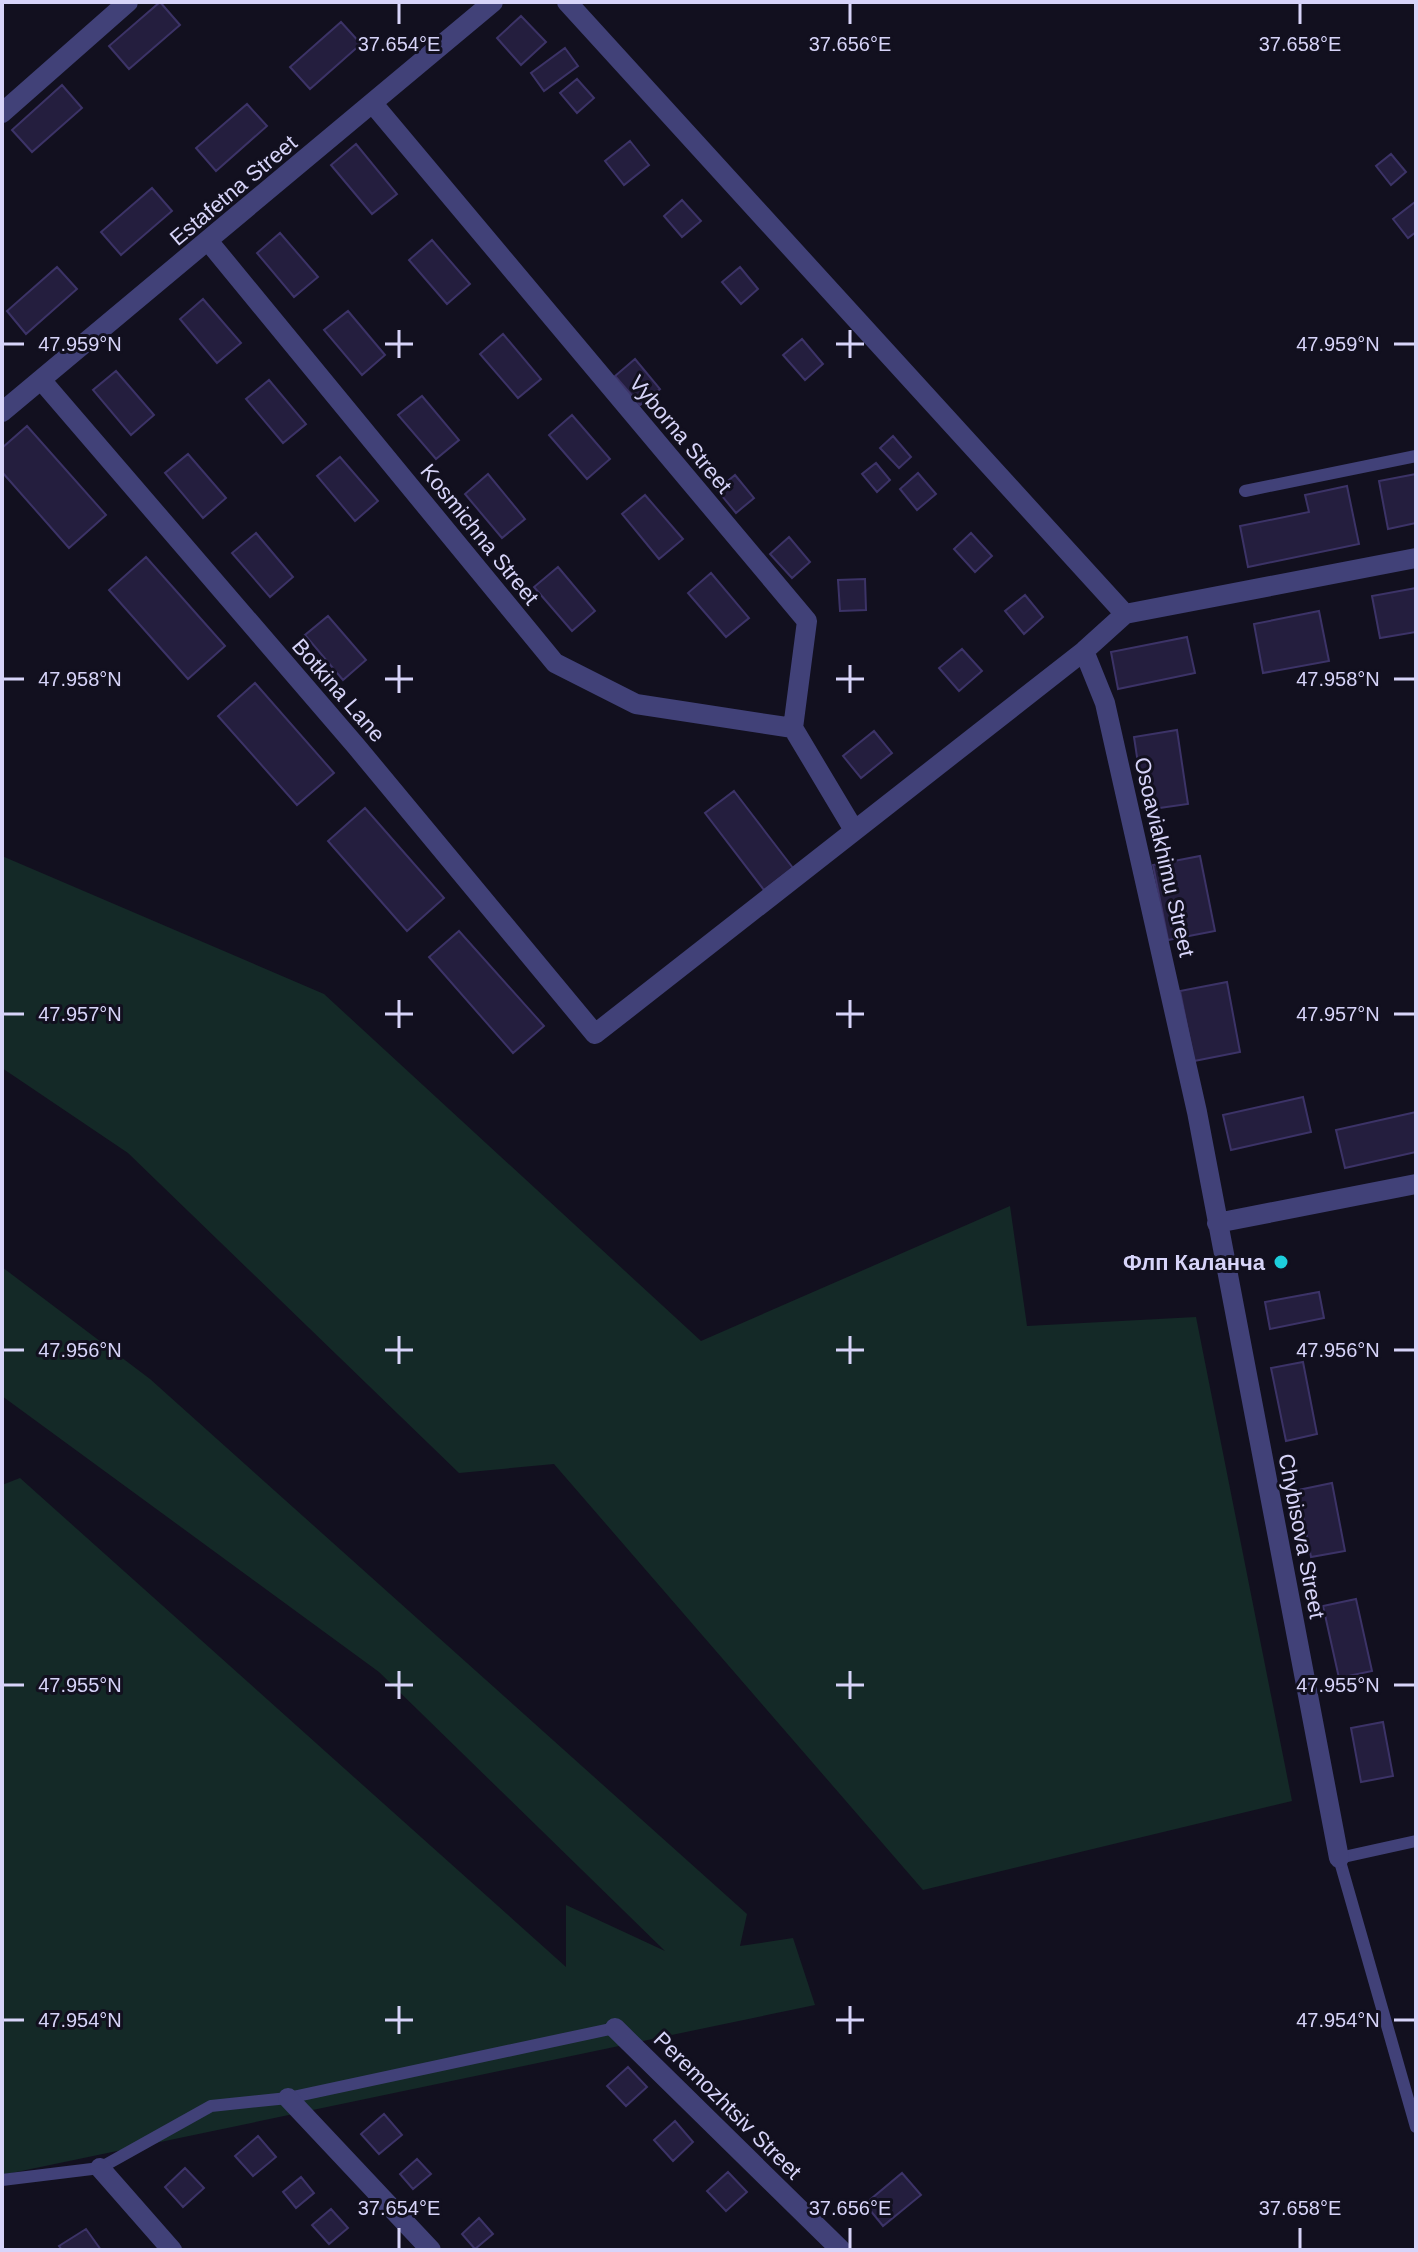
<svg xmlns="http://www.w3.org/2000/svg" width="1418" height="2252" viewBox="0 0 1418 2252" font-family="Helvetica,sans-serif">
  <rect width="100%" height="100%" fill="#12101f"/>
  <path fill="#142927" d="M 2,856 L 324,994 L 701,1341 L 1010,1206 L 1027,1326 L 1196,1317 L 1292,1801 L 923,1890 L 554,1464 L 459,1473 L 128,1153 L 2,1068 Z
    M 2,1267 L 150,1379 L 747,1914 L 740,1946 L 793,1938 L 815,2005 L 2,2175 L 2,1485 L 20,1478 L 566,1967 L 566,1905 L 665,1951 L 379,1672 L 2,1396 Z"/>
  <path fill="#241e3e" stroke="#3c3367" stroke-width="2" d="M 160,2 L 180,25 L 129,69 L 109,46 Z
    M 521,16 L 546,42 L 521,65 L 497,38 Z
    M 341,22 L 361,44 L 310,89 L 290,67 Z
    M 565,48 L 578,66 L 544,91 L 531,73 Z
    M 577,79 L 594,98 L 577,113 L 560,93 Z
    M 62,85 L 82,108 L 32,152 L 12,130 Z
    M 247,104 L 267,126 L 216,171 L 196,148 Z
    M 630,141 L 649,165 L 624,185 L 605,161 Z
    M 356,144 L 397,194 L 372,214 L 331,165 Z
    M 1391,154 L 1406,172 L 1391,185 L 1376,166 Z
    M 152,188 L 172,211 L 121,255 L 101,232 Z
    M 682,200 L 701,221 L 682,237 L 664,216 Z
    M 1415,202 L 1416,232 L 1408,238 L 1393,219 Z
    M 280,233 L 318,277 L 294,297 L 257,253 Z
    M 432,240 L 470,284 L 447,304 L 409,260 Z
    M 57,267 L 77,289 L 26,334 L 7,311 Z
    M 740,267 L 758,289 L 741,304 L 722,282 Z
    M 203,299 L 241,343 L 217,363 L 180,319 Z
    M 348,311 L 385,355 L 362,375 L 324,330 Z
    M 503,334 L 541,379 L 518,398 L 480,354 Z
    M 802,339 L 823,364 L 805,380 L 783,355 Z
    M 635,359 L 660,389 L 640,405 L 615,376 Z
    M 116,371 L 154,415 L 131,435 L 93,390 Z
    M 269,380 L 306,424 L 283,443 L 246,399 Z
    M 422,396 L 459,440 L 436,459 L 398,415 Z
    M 572,415 L 610,459 L 587,479 L 549,435 Z
    M 27,426 L 106,515 L 69,548 L 2,472 L 2,448 Z
    M 893,436 L 911,457 L 899,468 L 880,448 Z
    M 188,454 L 226,498 L 203,518 L 165,473 Z
    M 340,457 L 378,501 L 355,521 L 317,476 Z
    M 876,463 L 890,480 L 877,492 L 862,474 Z
    M 918,473 L 936,494 L 917,510 L 900,489 Z
    M 488,474 L 525,519 L 502,538 L 465,494 Z
    M 1416,474 L 1416,523 L 1388,529 L 1379,481 Z
    M 735,475 L 754,498 L 736,513 L 717,490 Z
    M 1347,486 L 1359,544 L 1248,567 L 1240,526 L 1309,512 L 1305,495 Z
    M 645,495 L 683,539 L 659,559 L 622,514 Z
    M 256,533 L 293,577 L 270,597 L 232,553 Z
    M 971,533 L 992,556 L 975,572 L 954,549 Z
    M 789,537 L 810,562 L 792,578 L 770,554 Z
    M 146,557 L 225,646 L 188,679 L 109,590 Z
    M 558,567 L 595,611 L 572,631 L 534,587 Z
    M 711,573 L 749,618 L 726,637 L 688,593 Z
    M 865,579 L 866,610 L 840,611 L 838,580 Z
    M 1416,588 L 1416,632 L 1380,638 L 1372,596 Z
    M 1025,595 L 1043,617 L 1024,634 L 1005,611 Z
    M 1319,611 L 1329,661 L 1263,673 L 1254,624 Z
    M 328,616 L 366,660 L 343,680 L 305,635 Z
    M 1187,637 L 1195,673 L 1118,689 L 1111,652 Z
    M 962,649 L 982,671 L 959,691 L 939,668 Z
    M 255,683 L 334,773 L 297,805 L 218,716 Z
    M 1177,730 L 1188,804 L 1145,810 L 1134,737 Z
    M 874,731 L 892,753 L 861,778 L 843,756 Z
    M 734,791 L 793,868 L 764,890 L 705,813 Z
    M 365,808 L 444,898 L 407,931 L 328,841 Z
    M 1200,856 L 1215,931 L 1168,940 L 1153,865 Z
    M 459,931 L 544,1026 L 513,1053 L 429,957 Z
    M 1227,982 L 1240,1052 L 1194,1061 L 1180,991 Z
    M 1303,1097 L 1311,1132 L 1231,1150 L 1223,1115 Z
    M 1416,1112 L 1416,1152 L 1345,1168 L 1336,1130 Z
    M 1319,1292 L 1324,1318 L 1270,1329 L 1265,1302 Z
    M 1303,1362 L 1317,1434 L 1286,1441 L 1271,1368 Z
    M 1332,1483 L 1345,1551 L 1311,1557 L 1298,1490 Z
    M 1356,1599 L 1372,1671 L 1339,1678 L 1323,1606 Z
    M 1383,1722 L 1393,1776 L 1361,1782 L 1351,1728 Z
    M 628,2067 L 647,2087 L 626,2106 L 607,2086 Z
    M 384,2114 L 402,2135 L 379,2154 L 361,2134 Z
    M 675,2121 L 693,2142 L 673,2161 L 654,2140 Z
    M 258,2136 L 276,2157 L 253,2176 L 235,2156 Z
    M 417,2159 L 431,2174 L 413,2189 L 400,2174 Z
    M 185,2168 L 204,2188 L 183,2207 L 165,2187 Z
    M 728,2172 L 747,2192 L 726,2211 L 707,2191 Z
    M 902,2173 L 921,2195 L 883,2226 L 865,2204 Z
    M 301,2177 L 314,2193 L 296,2208 L 283,2192 Z
    M 331,2209 L 348,2228 L 329,2244 L 312,2225 Z
    M 479,2218 L 493,2234 L 475,2249 L 462,2234 Z
    M 86,2229 L 101,2250 L 62,2250 L 59,2246 Z"/>
  <g fill="none" stroke-linecap="round" stroke-linejoin="round">
    <path stroke="#414178" stroke-width="12" d="M 1245,491 L 1416,456
      M 1416,1841 L 1339,1858 L 1416,2127
      M 2,2180 L 100,2168 L 211,2106 L 288,2098 L 615,2028"/>
    <path stroke="#414178" stroke-width="20" d="M 567,2 L 1125,614
      M 374,105 L 807,621 L 793,728 L 854,830
      M 2,113 L 128,2
      M 209,242 L 555,663 L 636,704 L 793,728
      M 42,381 L 356,746 L 595,1034 L 1084,651 L 1125,614 L 1416,558
      M 2,412 L 493,2
      M 1084,651 L 1105,703 L 1197,1112 L 1339,1858
      M 1217,1223 L 1416,1184
      M 615,2028 L 841,2250
      M 288,2098 L 431,2250
      M 100,2168 L 172,2250"/>
  </g>
  <path fill="none" stroke="#d7d4f9" stroke-width="3" d="M 399,4 L 399,24M 850,4 L 850,24M 1300,4 L 1300,24M 399,330 L 399,358M 850,330 L 850,358M 4,344 L 24,344M 385,344 L 413,344M 836,344 L 864,344M 1394,344 L 1414,344M 399,665 L 399,693M 850,665 L 850,693M 4,679 L 24,679M 385,679 L 413,679M 836,679 L 864,679M 1394,679 L 1414,679M 399,1000 L 399,1028M 850,1000 L 850,1028M 4,1014 L 24,1014M 385,1014 L 413,1014M 836,1014 L 864,1014M 1394,1014 L 1414,1014M 399,1336 L 399,1364M 850,1336 L 850,1364M 4,1350 L 24,1350M 385,1350 L 413,1350M 836,1350 L 864,1350M 1394,1350 L 1414,1350M 399,1671 L 399,1699M 850,1671 L 850,1699M 4,1685 L 24,1685M 385,1685 L 413,1685M 836,1685 L 864,1685M 1394,1685 L 1414,1685M 399,2006 L 399,2034M 850,2006 L 850,2034M 4,2020 L 24,2020M 385,2020 L 413,2020M 836,2020 L 864,2020M 1394,2020 L 1414,2020M 399,2228 L 399,2248M 850,2228 L 850,2248M 1300,2228 L 1300,2248"/>
  <circle fill="#1dcedc" stroke="#12101f" stroke-width="3" cx="1281" cy="1262" r="8"/>
  <g text-anchor="middle" stroke-width="6" stroke-linejoin="round" paint-order="stroke">
    <g font-size="22" fill="#d7d4f9" stroke="#12101f">
      <text transform="translate(233 190) rotate(-40)" y="8">Estafetna Street</text>
      <text transform="translate(681 434) rotate(50)" y="8">Vyborna Street</text>
      <text transform="translate(480 534) rotate(51)" y="8">Kosmichna Street</text>
      <text transform="translate(339 690) rotate(49)" y="8">Botkina Lane</text>
      <text transform="translate(1165 857) rotate(77)" y="8">Osoaviakhimu Street</text>
      <text transform="translate(1302 1536) rotate(79)" y="8">Chybisova Street</text>
      <text transform="translate(728 2105) rotate(45)" y="8">Peremozhtsiv Street</text>
    </g>
    <g font-size="22" font-weight="bold" fill="#d7d4f9" stroke="#12101f" text-anchor="end">
      <text x="1265" y="1270">Флп Каланча</text>
    </g>
  </g>
  <g font-size="20" text-anchor="middle" fill="#d7d4f9" stroke="#12101f" stroke-width="6" stroke-linejoin="round" paint-order="stroke">
    <text x="399" y="51">37.654°E</text>
    <text x="850" y="51">37.656°E</text>
    <text x="1300" y="51">37.658°E</text>
    <text x="80" y="351">47.959°N</text>
    <text x="1338" y="351">47.959°N</text>
    <text x="80" y="686">47.958°N</text>
    <text x="1338" y="686">47.958°N</text>
    <text x="80" y="1021">47.957°N</text>
    <text x="1338" y="1021">47.957°N</text>
    <text x="80" y="1357">47.956°N</text>
    <text x="1338" y="1357">47.956°N</text>
    <text x="80" y="1692">47.955°N</text>
    <text x="1338" y="1692">47.955°N</text>
    <text x="80" y="2027">47.954°N</text>
    <text x="1338" y="2027">47.954°N</text>
    <text x="399" y="2215">37.654°E</text>
    <text x="850" y="2215">37.656°E</text>
    <text x="1300" y="2215">37.658°E</text>
  </g>
  <rect width="1418" height="2252" fill="none" stroke="#d7d4f9" stroke-width="8"/>
</svg>
